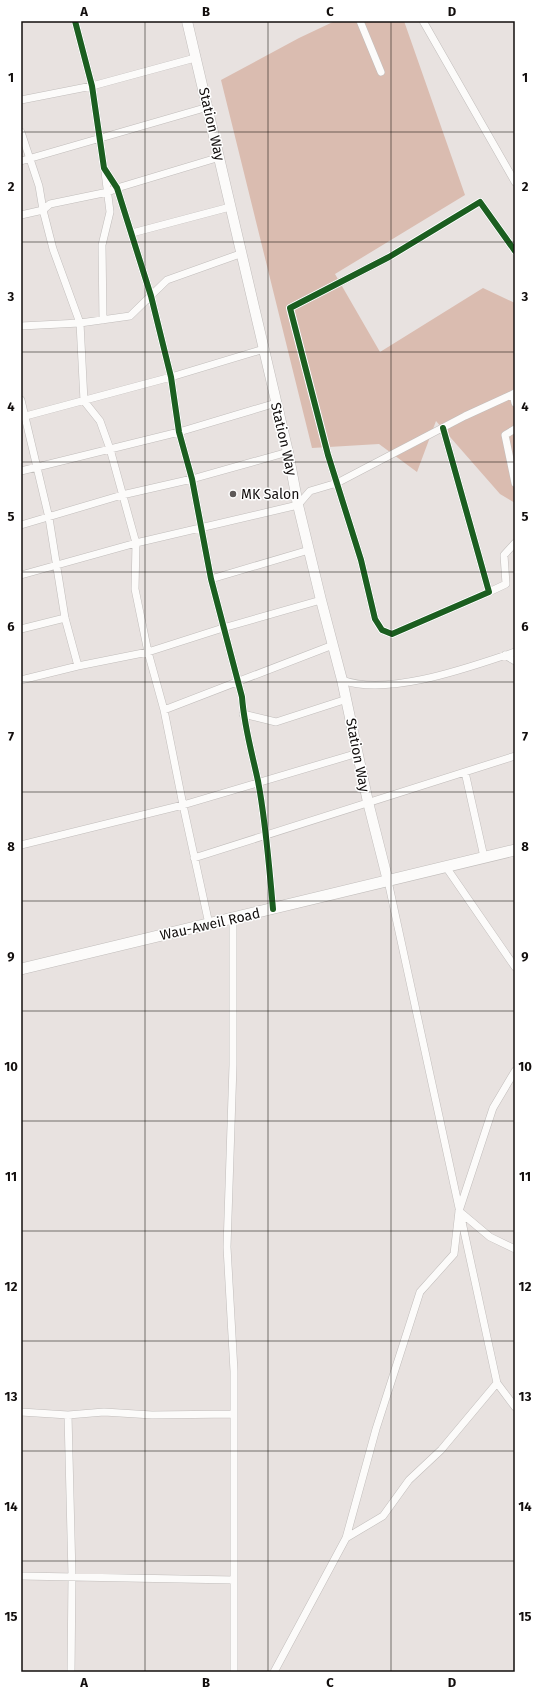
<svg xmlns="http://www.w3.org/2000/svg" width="536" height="1693" viewBox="0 0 536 1693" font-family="'Fira Sans',sans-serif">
  <rect width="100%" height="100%" fill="#e8e2e0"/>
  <path fill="#dabcb0" d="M 335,21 L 404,21 L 465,195 L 335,274 L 380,352 L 483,288 L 515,303 L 515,503 L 500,494 L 436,421 L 417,472 L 379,444 L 312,448 L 221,80 L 299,38 Z"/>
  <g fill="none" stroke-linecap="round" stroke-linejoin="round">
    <defs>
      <path id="minor" d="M 75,21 L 92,86 L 104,168 L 117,188 L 151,296 L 171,377 L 179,432 L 192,479 L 211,579 L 242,697 C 244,726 252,753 258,781 C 266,823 269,866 273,909
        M 360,21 L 381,72
        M 423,21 L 515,182
        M 21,100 L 92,86 L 195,58
        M 21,132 L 39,186 L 43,210 L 53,249 L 80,323 L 84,401 L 100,421 L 110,449 L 136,543 L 135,589 L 148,652 L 164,710 L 183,805 L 209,924
        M 21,161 L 208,107
        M 21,215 L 43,210 L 50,204 L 108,192 L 117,188 L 220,157
        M 132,233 L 230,207
        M 103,320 L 102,245 L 110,212 L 105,172
        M 21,326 L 80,323 L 130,316 L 167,280 L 240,254
        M 515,393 L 513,394 L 515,403
        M 21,400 L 49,518 L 65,618 L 78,666
        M 22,417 L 171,377 L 264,349
        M 443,428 L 489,592 L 392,634 L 382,630 L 375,619 L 361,560 L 328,455 L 290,308 L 389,257 L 480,202 L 515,251
        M 515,429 L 505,435 L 515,483
        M 21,471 L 179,432 L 276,403
        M 21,525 L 122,495 L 192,479 L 288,452
        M 21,575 L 136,543 L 298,505 L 310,491 L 337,483 L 465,416 L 513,394
        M 211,579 L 309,550
        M 489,592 L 506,584 L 504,555 L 515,543
        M 21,629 L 65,618
        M 505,655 L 515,661
        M 21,680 L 78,666 L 148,652 L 223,628 L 321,600
        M 342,680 C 388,697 470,667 515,652
        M 164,710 L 333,645
        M 243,714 L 276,722 L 347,699
        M 465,772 L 484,857
        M 21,845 L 183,805 L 358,753
        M 194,858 L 515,756
        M 446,867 L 515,967
        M 233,918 L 233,1065 L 227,1247 L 234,1371 L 234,1672
        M 459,1211 L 490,1237 L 515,1249
        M 497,1383 L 515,1407
        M 21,1412 L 68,1415 L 104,1412 L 152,1415 L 234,1414
        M 68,1415 L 72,1576 L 71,1672
        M 346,1538 L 376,1429 L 420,1292 L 454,1254 L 459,1211 L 493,1108 L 515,1071
        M 21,1576 L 234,1580
        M 274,1672 L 346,1538 L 383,1516 L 409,1480 L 441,1450 L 497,1383 L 388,881"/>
      <path id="secondary" d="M 187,21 L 288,452 L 298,505 L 321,600 L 342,680 L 368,802 L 388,881"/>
      <path id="primary" d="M 21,969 L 515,850"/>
    </defs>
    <use href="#minor" stroke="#c1bdbb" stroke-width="8"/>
    <use href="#secondary" stroke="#c1bdbb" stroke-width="11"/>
    <use href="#primary" stroke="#c1bdbb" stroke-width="12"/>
    <use href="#minor" stroke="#fcfbfa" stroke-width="7"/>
    <use href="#secondary" stroke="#fcfbfa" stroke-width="10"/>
    <use href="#primary" stroke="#fcfbfa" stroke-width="11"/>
    <defs>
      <path id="cycleway" d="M 75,21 L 92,86 L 104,168 L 117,188 L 151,296 L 171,377 L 179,432 L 192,479 L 211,579 L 242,697 C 244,726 252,753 258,781 C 266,823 269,866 273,909
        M 443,428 L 489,592 L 392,634 L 382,630 L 375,619 L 361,560 L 328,455 L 290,308 L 389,257 L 480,202 L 515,251"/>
    </defs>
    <use href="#cycleway" stroke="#fff" stroke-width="8"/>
    <use href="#cycleway" stroke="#1b5e20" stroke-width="6"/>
  </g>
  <path fill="none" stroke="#120e0d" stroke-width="1" stroke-opacity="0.55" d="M 145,21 L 145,1672M 268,21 L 268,1672M 391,21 L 391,1672M 21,132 L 515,132M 21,242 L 515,242M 21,352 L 515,352M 21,462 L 515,462M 21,572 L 515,572M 21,682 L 515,682M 21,792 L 515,792M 21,901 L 515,901M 21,1011 L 515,1011M 21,1121 L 515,1121M 21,1231 L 515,1231M 21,1341 L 515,1341M 21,1451 L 515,1451M 21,1561 L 515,1561"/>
  <circle fill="#5d5857" stroke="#fff" stroke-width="1.5" cx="233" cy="494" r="4"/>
  <g text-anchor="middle" stroke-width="3" stroke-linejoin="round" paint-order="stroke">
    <g font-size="14" fill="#120e0d" stroke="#fff">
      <text transform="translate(212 124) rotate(77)" y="5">Station Way</text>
      <text transform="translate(284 439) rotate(77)" y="5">Station Way</text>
      <text transform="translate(358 755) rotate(79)" y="5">Station Way</text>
      <text transform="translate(210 924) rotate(-13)" y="5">Wau-Aweil Road</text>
    </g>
    <g font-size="14" fill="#120e0d" stroke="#fff" text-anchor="start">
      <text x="241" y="499">MK Salon</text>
    </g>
  </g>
  <rect width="536" height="1693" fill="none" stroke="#ffffff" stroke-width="44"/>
  <rect x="22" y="22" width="492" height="1649" fill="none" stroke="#120e0d" stroke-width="1.5"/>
  <g font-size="13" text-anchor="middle" font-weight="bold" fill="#120e0d">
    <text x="84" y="16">A</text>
    <text x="206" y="16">B</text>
    <text x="330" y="16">C</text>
    <text x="452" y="16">D</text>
    <text x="11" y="82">1</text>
    <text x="525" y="82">1</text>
    <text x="11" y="191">2</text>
    <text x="525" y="191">2</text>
    <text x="11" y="301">3</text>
    <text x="525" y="301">3</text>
    <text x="11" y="411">4</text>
    <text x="525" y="411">4</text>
    <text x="11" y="521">5</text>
    <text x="525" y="521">5</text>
    <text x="11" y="631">6</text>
    <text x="525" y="631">6</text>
    <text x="11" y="741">7</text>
    <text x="525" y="741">7</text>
    <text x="11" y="851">8</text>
    <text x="525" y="851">8</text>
    <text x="11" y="961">9</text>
    <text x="525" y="961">9</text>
    <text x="11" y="1071">10</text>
    <text x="525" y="1071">10</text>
    <text x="11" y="1181">11</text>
    <text x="525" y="1181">11</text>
    <text x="11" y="1291">12</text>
    <text x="525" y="1291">12</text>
    <text x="11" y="1401">13</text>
    <text x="525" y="1401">13</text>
    <text x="11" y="1511">14</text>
    <text x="525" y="1511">14</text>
    <text x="11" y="1621">15</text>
    <text x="525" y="1621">15</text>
    <text x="84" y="1687">A</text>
    <text x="206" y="1687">B</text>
    <text x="330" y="1687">C</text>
    <text x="452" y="1687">D</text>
  </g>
</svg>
